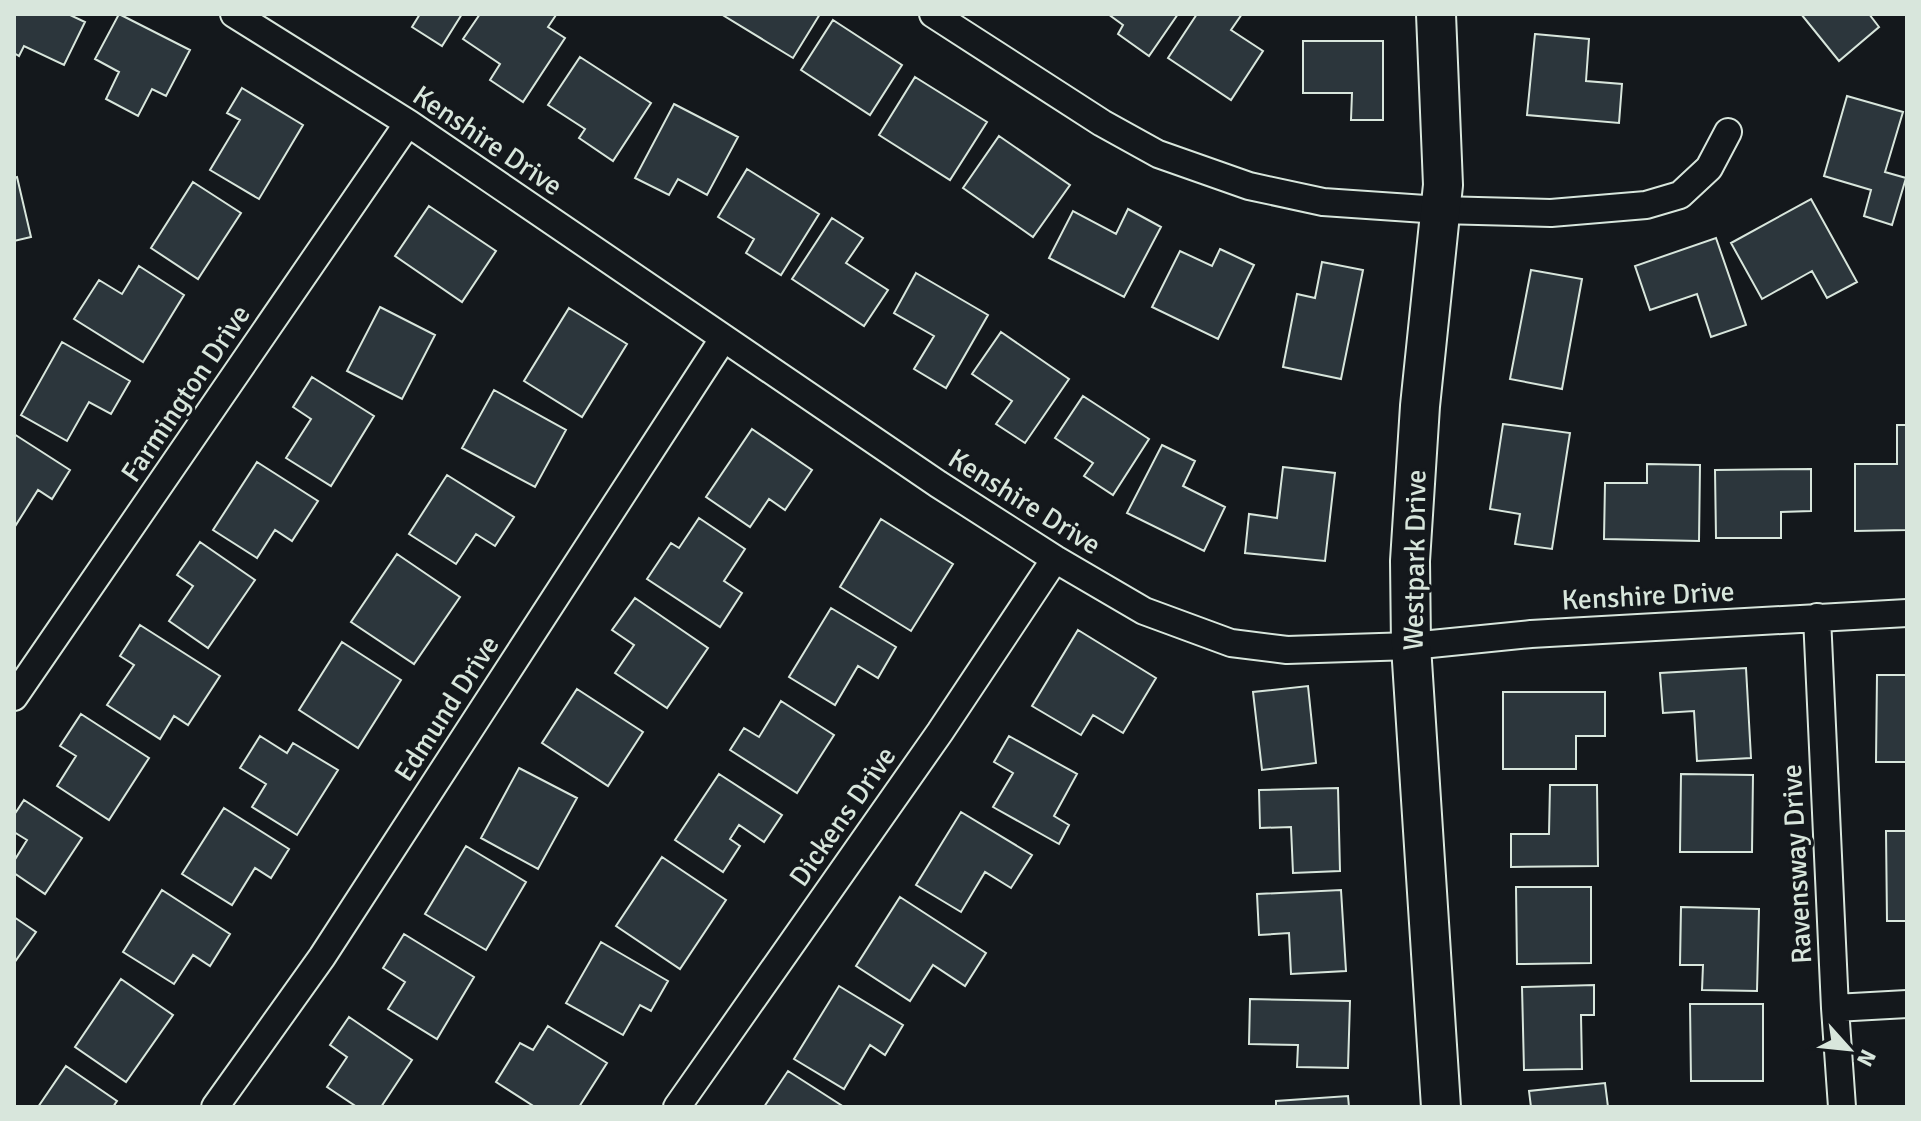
<svg xmlns="http://www.w3.org/2000/svg" width="1921" height="1121" viewBox="0 0 1921 1121" font-family="Signika,sans-serif">
  <rect width="100%" height="100%" fill="#14181c"/>
  <path fill="#2c363c" stroke="#d8e6dc" stroke-width="2" d="M 14,14 L 68,14 L 85,22 L 64,65 L 24,46 L 19,56 L 14,53 Z
    M 119,14 L 190,50 L 166,96 L 152,89 L 138,116 L 106,99 L 119,72 L 95,59 Z
    M 420,14 L 462,14 L 442,46 L 412,27 Z
    M 480,14 L 556,15 L 548,27 L 565,38 L 523,102 L 490,80 L 500,64 L 463,39 Z
    M 721,14 L 820,14 L 793,58 Z
    M 1108,14 L 1178,14 L 1149,56 L 1118,34 L 1123,25 Z
    M 1197,14 L 1242,14 L 1231,30 L 1263,51 L 1231,100 L 1168,58 Z
    M 1801,14 L 1869,14 L 1879,27 L 1839,61 Z
    M 833,20 L 902,65 L 870,115 L 801,70 Z
    M 1535,34 L 1589,39 L 1586,81 L 1622,84 L 1619,123 L 1527,115 Z
    M 1303,41 L 1383,41 L 1383,120 L 1351,120 L 1352,93 L 1303,93 Z
    M 580,57 L 651,103 L 613,161 L 579,138 L 585,129 L 548,105 Z
    M 915,77 L 987,122 L 950,180 L 879,135 Z
    M 242,88 L 303,125 L 259,199 L 210,170 L 240,120 L 227,113 Z
    M 1847,96 L 1903,112 L 1885,172 L 1906,178 L 1892,225 L 1864,216 L 1871,190 L 1824,176 Z
    M 674,104 L 738,137 L 707,195 L 678,179 L 669,195 L 635,178 Z
    M 999,136 L 1070,185 L 1033,237 L 963,188 Z
    M 747,169 L 819,214 L 781,275 L 746,253 L 754,239 L 718,217 Z
    M 17,177 L 31,237 L 14,241 L 14,178 Z
    M 193,182 L 241,213 L 198,279 L 151,248 Z
    M 1811,199 L 1857,282 L 1827,298 L 1812,271 L 1762,299 L 1731,243 Z
    M 429,206 L 496,251 L 462,302 L 395,256 Z
    M 1128,209 L 1161,227 L 1124,297 L 1049,258 L 1073,211 L 1116,234 Z
    M 832,218 L 863,238 L 846,263 L 888,290 L 864,326 L 792,279 Z
    M 1716,238 L 1746,325 L 1711,337 L 1697,294 L 1650,310 L 1635,266 Z
    M 1220,249 L 1254,265 L 1218,339 L 1152,307 L 1180,251 L 1212,266 Z
    M 1322,262 L 1363,270 L 1341,379 L 1283,367 L 1297,294 L 1315,298 Z
    M 139,266 L 184,295 L 143,362 L 74,319 L 99,280 L 122,294 Z
    M 1531,270 L 1582,279 L 1562,389 L 1510,379 Z
    M 916,273 L 988,315 L 946,388 L 914,369 L 934,336 L 894,313 Z
    M 380,307 L 435,335 L 402,399 L 347,371 Z
    M 569,308 L 627,344 L 582,417 L 524,381 Z
    M 1001,332 L 1069,379 L 1025,443 L 996,424 L 1012,401 L 972,374 Z
    M 62,342 L 130,381 L 111,414 L 89,402 L 67,441 L 21,415 Z
    M 312,377 L 374,416 L 331,486 L 286,458 L 311,419 L 293,407 Z
    M 494,390 L 566,430 L 535,487 L 462,448 Z
    M 1083,396 L 1149,439 L 1113,495 L 1084,476 L 1093,463 L 1055,438 Z
    M 1503,424 L 1570,433 L 1552,549 L 1515,544 L 1520,514 L 1490,509 Z
    M 1897,425 L 1907,425 L 1907,530 L 1855,531 L 1855,464 L 1897,464 Z
    M 752,429 L 812,470 L 785,510 L 769,499 L 750,527 L 706,497 Z
    M 14,434 L 70,470 L 52,499 L 38,490 L 14,528 Z
    M 1162,445 L 1195,461 L 1183,486 L 1225,507 L 1204,551 L 1127,513 Z
    M 257,462 L 318,501 L 292,541 L 275,530 L 257,558 L 213,530 Z
    M 1647,464 L 1700,465 L 1699,541 L 1604,539 L 1605,483 L 1647,483 Z
    M 1283,467 L 1335,473 L 1325,561 L 1245,553 L 1249,514 L 1277,518 Z
    M 1811,469 L 1811,511 L 1781,512 L 1781,538 L 1716,538 L 1715,470 Z
    M 447,475 L 514,517 L 495,546 L 476,534 L 456,564 L 409,534 Z
    M 699,518 L 745,549 L 724,581 L 742,593 L 720,627 L 647,579 L 671,543 L 679,548 Z
    M 881,519 L 953,564 L 911,631 L 840,587 Z
    M 200,542 L 255,580 L 208,648 L 169,621 L 193,586 L 177,575 Z
    M 397,554 L 460,597 L 414,664 L 351,622 Z
    M 635,598 L 708,648 L 667,708 L 615,673 L 634,645 L 612,630 Z
    M 831,608 L 896,647 L 878,678 L 858,666 L 835,705 L 789,677 Z
    M 140,625 L 220,676 L 188,725 L 174,716 L 160,739 L 107,705 L 134,665 L 120,656 Z
    M 1078,630 L 1156,678 L 1123,733 L 1093,715 L 1081,735 L 1032,706 Z
    M 342,642 L 401,680 L 358,748 L 299,710 Z
    M 1746,668 L 1751,758 L 1697,761 L 1694,711 L 1663,713 L 1660,673 Z
    M 1877,675 L 1907,675 L 1907,762 L 1876,762 Z
    M 1308,686 L 1316,763 L 1262,770 L 1253,692 Z
    M 577,689 L 643,732 L 608,786 L 542,743 Z
    M 1503,692 L 1605,692 L 1605,736 L 1576,736 L 1576,769 L 1503,769 Z
    M 781,701 L 834,735 L 797,793 L 730,750 L 744,728 L 759,737 Z
    M 81,714 L 149,758 L 109,820 L 57,786 L 76,756 L 60,746 Z
    M 260,736 L 287,753 L 293,743 L 338,770 L 297,835 L 252,807 L 266,784 L 240,768 Z
    M 1009,736 L 1077,774 L 1054,816 L 1069,825 L 1059,844 L 993,807 L 1013,773 L 994,762 Z
    M 519,768 L 577,798 L 538,869 L 481,838 Z
    M 719,774 L 782,815 L 764,842 L 739,825 L 730,839 L 740,846 L 723,872 L 675,840 Z
    M 1681,774 L 1753,775 L 1752,852 L 1680,852 Z
    M 1550,785 L 1597,785 L 1598,866 L 1511,867 L 1511,834 L 1549,834 Z
    M 1338,788 L 1340,871 L 1293,873 L 1291,827 L 1260,828 L 1259,790 Z
    M 24,800 L 82,838 L 45,894 L 14,873 L 14,861 L 27,840 L 14,832 L 14,815 Z
    M 224,808 L 289,849 L 271,878 L 255,868 L 232,905 L 182,874 Z
    M 961,812 L 1032,855 L 1011,888 L 985,872 L 961,912 L 916,885 Z
    M 1886,831 L 1907,831 L 1907,921 L 1887,921 Z
    M 466,846 L 526,882 L 486,950 L 425,914 Z
    M 662,857 L 726,900 L 680,969 L 616,926 Z
    M 1516,887 L 1591,887 L 1591,963 L 1517,964 Z
    M 162,890 L 230,934 L 210,966 L 193,955 L 174,984 L 123,952 Z
    M 1341,890 L 1346,971 L 1291,974 L 1289,933 L 1259,935 L 1257,894 Z
    M 900,897 L 986,953 L 965,986 L 933,965 L 910,1001 L 856,966 Z
    M 1681,907 L 1759,909 L 1757,991 L 1702,990 L 1703,965 L 1680,965 Z
    M 14,917 L 36,932 L 14,963 Z
    M 404,934 L 474,977 L 437,1039 L 388,1009 L 405,982 L 383,968 Z
    M 601,942 L 668,981 L 651,1011 L 640,1005 L 623,1035 L 566,1003 Z
    M 121,979 L 173,1015 L 126,1082 L 75,1047 Z
    M 1594,985 L 1594,1015 L 1581,1015 L 1582,1069 L 1524,1070 L 1522,987 Z
    M 839,986 L 903,1025 L 885,1055 L 870,1045 L 844,1089 L 794,1059 Z
    M 1250,999 L 1350,1001 L 1348,1068 L 1297,1067 L 1298,1045 L 1249,1044 Z
    M 1690,1004 L 1763,1004 L 1763,1081 L 1691,1081 Z
    M 349,1017 L 412,1060 L 381,1107 L 357,1107 L 327,1087 L 347,1057 L 330,1045 Z
    M 548,1026 L 607,1063 L 579,1107 L 535,1107 L 496,1082 L 520,1043 L 533,1050 Z
    M 66,1066 L 117,1101 L 113,1107 L 38,1107 Z
    M 788,1071 L 844,1107 L 764,1107 Z
    M 1605,1083 L 1608,1107 L 1531,1107 L 1529,1091 Z
    M 1348,1096 L 1349,1107 L 1276,1107 L 1276,1101 Z"/>
  <g fill="none" stroke-linecap="round" stroke-linejoin="round">
    <defs>
      <path id="street" d="M 234,14 L 408,123 L 938,484 L 1055,559 L 1144,611 L 1231,643 L 1287,650 L 1411,646 L 1531,634 L 1907,613
        M 933,14 L 1102,123 L 1158,154 L 1249,186 L 1323,202 L 1440,210 L 1551,213 L 1646,205 L 1680,195 L 1709,168 L 1728,132
        M 1817,617 L 1835,1008 L 1842,1107
        M 14,697 L 408,123
        M 1835,1008 L 1907,1004
        M 215,1107 L 322,957 L 723,339
        M 677,1107 L 940,732 L 1055,559"/>
      <path id="secondary" d="M 1436,14 L 1443,185 L 1420,406 L 1410,561 L 1411,646 L 1441,1107"/>
    </defs>
    <use href="#street" stroke="#d8e6dc" stroke-width="30"/>
    <use href="#secondary" stroke="#d8e6dc" stroke-width="42"/>
    <use href="#street" stroke="#14181c" stroke-width="26"/>
    <use href="#secondary" stroke="#14181c" stroke-width="38"/>
  </g>
  <g text-anchor="middle" stroke-width="6" stroke-linejoin="round" paint-order="stroke">
    <g font-size="28" fill="#d8e6dc" stroke="#14181c">
      <text transform="translate(488 140) rotate(34)" y="10">Kenshire Drive</text>
      <text transform="translate(185 393) rotate(-56)" y="10">Farmington Drive</text>
      <text transform="translate(1025 501) rotate(32)" y="10">Kenshire Drive</text>
      <text transform="translate(1414 560) rotate(-89)" y="10">Westpark Drive</text>
      <text transform="translate(1648 595) rotate(-3)" y="10">Kenshire Drive</text>
      <text transform="translate(446 708) rotate(-57)" y="10">Edmund Drive</text>
      <text transform="translate(842 816) rotate(-55)" y="10">Dickens Drive</text>
      <text transform="translate(1796 864) rotate(-93)" y="10">Ravensway Drive</text>
    </g>
  </g>
  <rect width="1921" height="1121" fill="none" stroke="#d8e6dc" stroke-width="32"/>
  <g transform="translate(1849 1049) rotate(117)" stroke="#14181c" stroke-width="6" paint-order="stroke">
  <path d="M0-6L14 30L0 20L-14 30Z" fill="#d8e6dc"/>
  <text y="-12" font-size="22" font-weight="bold" text-anchor="middle" fill="#d8e6dc">N</text>
  </g>
</svg>
